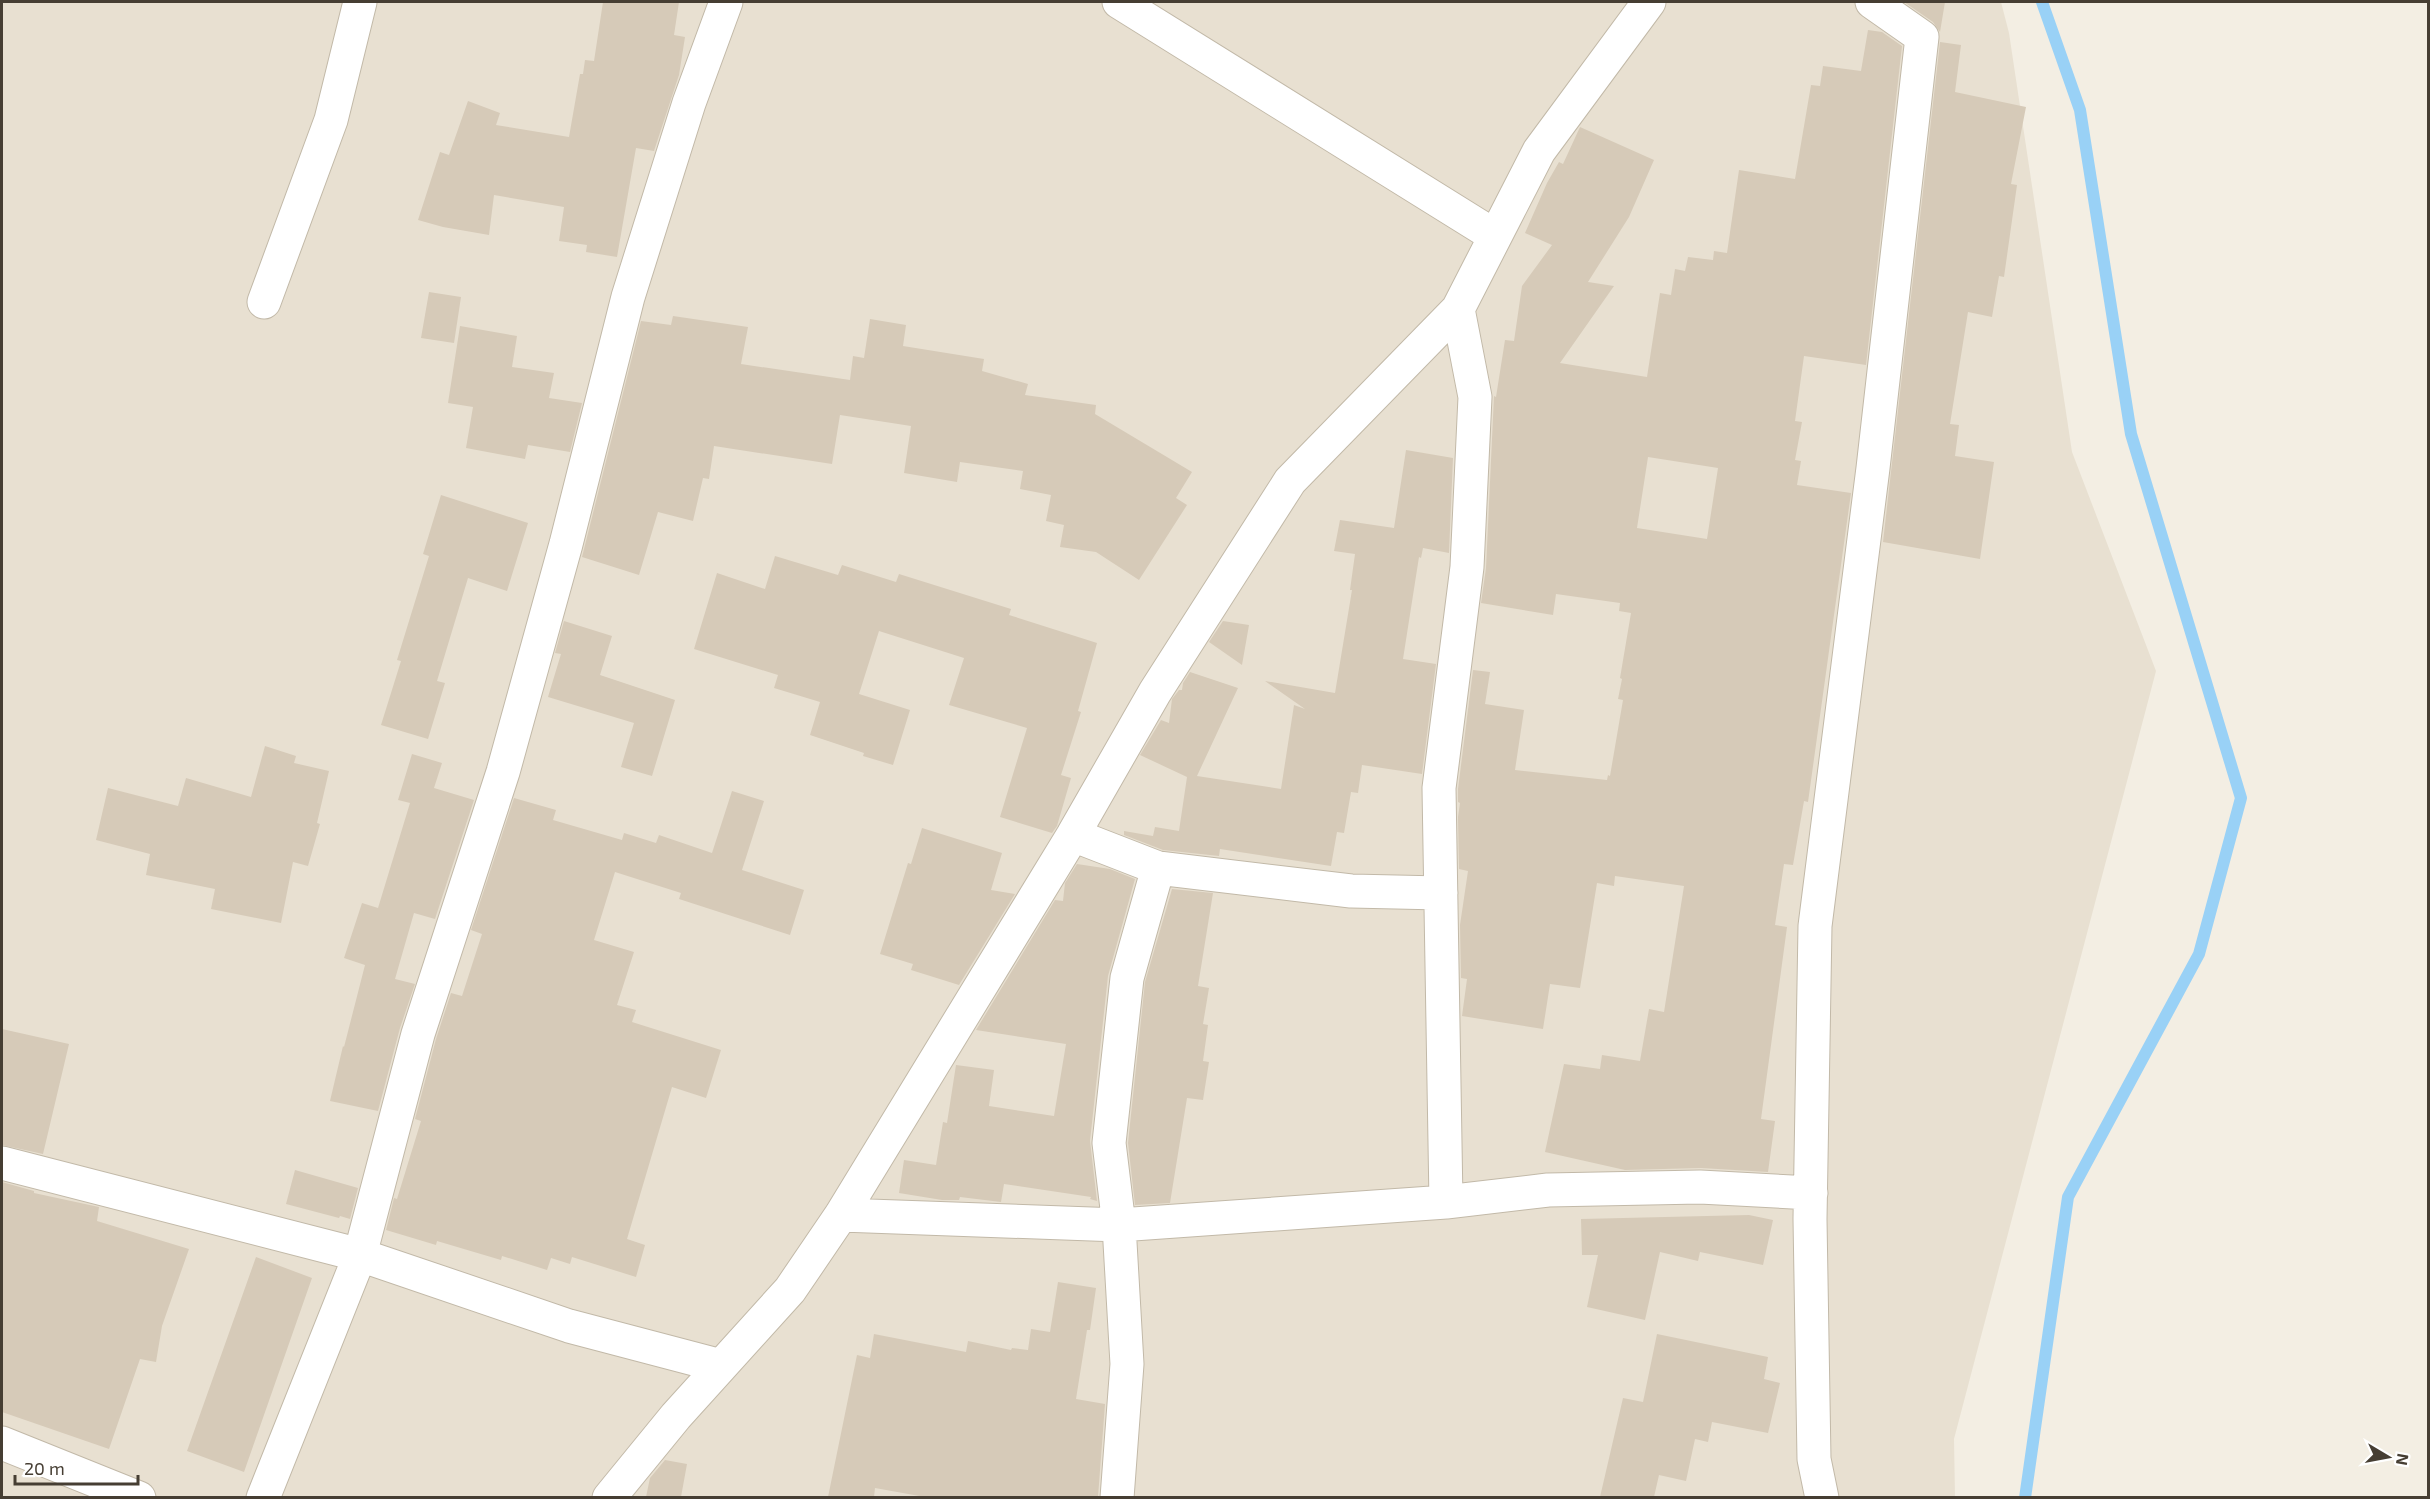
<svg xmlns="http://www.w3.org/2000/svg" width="2430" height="1499" viewBox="0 0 2430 1499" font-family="'Exo 2',sans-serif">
  <rect width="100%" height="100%" fill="#f3eee3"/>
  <path fill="#e8e0d1" d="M 2,2 L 2001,2 L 2009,33 L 2072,452 L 2156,671 L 1954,1439 L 1955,1497 L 2,1498 Z"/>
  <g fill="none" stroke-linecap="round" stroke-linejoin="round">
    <path stroke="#99d1f6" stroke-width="12" d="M 2025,1498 L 2068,1197 L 2199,954 L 2241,798 L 2131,434 L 2080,110 L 2042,2"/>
  </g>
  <path fill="#d6cab8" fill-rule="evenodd" d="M 603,2 L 679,2 L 674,35 L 685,37 L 679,75 L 654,151 L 636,148 L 617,257 L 586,252 L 587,245 L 559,241 L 564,207 L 494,195 L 489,235 L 443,227 L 418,220 L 440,152 L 449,155 L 468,101 L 500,113 L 496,125 L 569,137 L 580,74 L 583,74 L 585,60 L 594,61 Z
    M 1904,2 L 1945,2 L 1940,32 L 1933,22 Z
    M 1868,30 L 1882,32 L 1902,46 L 1866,365 L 1804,356 L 1795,421 L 1802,422 L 1795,460 L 1801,461 L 1797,485 L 1851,493 L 1808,802 L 1804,801 L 1793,865 L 1784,864 L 1775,925 L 1787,927 L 1761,1119 L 1775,1121 L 1768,1172 L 1701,1168 L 1625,1170 L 1545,1152 L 1564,1064 L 1600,1069 L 1602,1055 L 1640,1061 L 1649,1009 L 1664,1012 L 1684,886 L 1615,876 L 1614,886 L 1597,883 L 1580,988 L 1550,984 L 1543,1029 L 1462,1016 L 1467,979 L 1461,978 L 1460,925 L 1468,871 L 1459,869 L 1458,817 L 1460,803 L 1458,802 L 1458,789 L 1473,670 L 1490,672 L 1485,704 L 1524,710 L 1515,770 L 1607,780 L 1608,775 L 1610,776 L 1623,700 L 1618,699 L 1622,679 L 1620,678 L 1631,613 L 1619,611 L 1620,603 L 1556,594 L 1553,615 L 1481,603 L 1486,568 L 1494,396 L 1496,397 L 1505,340 L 1514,341 L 1522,286 L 1552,245 L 1525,233 L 1547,183 L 1559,162 L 1563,164 L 1580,127 L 1654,160 L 1629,217 L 1588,282 L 1614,286 L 1560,363 L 1647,377 L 1660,293 L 1671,295 L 1675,269 L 1685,271 L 1688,257 L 1713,260 L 1714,251 L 1727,253 L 1739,170 L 1795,179 L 1811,85 L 1820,86 L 1823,66 L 1861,71 ZM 1648,457 L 1718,468 L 1707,539 L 1637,528 Z
    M 1940,42 L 1961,45 L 1955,92 L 2026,107 L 2011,184 L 2017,185 L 2004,277 L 1999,276 L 1992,317 L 1968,312 L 1950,424 L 1959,425 L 1955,456 L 1994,462 L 1980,559 L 1883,542 Z
    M 429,292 L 461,297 L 454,343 L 421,338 Z
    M 673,316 L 748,327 L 741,364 L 850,380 L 853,356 L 864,358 L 870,319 L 906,325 L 903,346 L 984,359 L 982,371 L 1028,384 L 1025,395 L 1096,405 L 1095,414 L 1192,472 L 1176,498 L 1187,505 L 1139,580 L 1096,552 L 1060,547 L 1064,525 L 1046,521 L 1051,495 L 1020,489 L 1023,471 L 960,462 L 957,482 L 904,473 L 911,426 L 840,415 L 832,464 L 714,446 L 709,479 L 703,478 L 693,521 L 658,512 L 639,575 L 582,557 L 641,321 L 671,325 Z
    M 460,326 L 517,336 L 512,367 L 554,373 L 549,398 L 582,403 L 570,452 L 528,445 L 525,459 L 466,448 L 473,407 L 448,403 Z
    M 1406,450 L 1453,458 L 1449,553 L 1423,548 L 1421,558 L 1419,557 L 1403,659 L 1436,664 L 1422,774 L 1362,765 L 1358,793 L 1351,792 L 1344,833 L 1337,832 L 1331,866 L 1220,849 L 1219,856 L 1163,850 L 1124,835 L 1124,831 L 1153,836 L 1155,827 L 1179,831 L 1187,777 L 1140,755 L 1161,720 L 1169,723 L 1172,699 L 1179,690 L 1182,690 L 1183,683 L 1190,672 L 1238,688 L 1197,776 L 1281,789 L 1294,705 L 1305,709 L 1265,681 L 1335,693 L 1352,590 L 1350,590 L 1355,554 L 1334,551 L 1340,520 L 1394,528 Z
    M 441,495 L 528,523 L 507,591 L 468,578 L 437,681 L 445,683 L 428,739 L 381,725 L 401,661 L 397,660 L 429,556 L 423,554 Z
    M 775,556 L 838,575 L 842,565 L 896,582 L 899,574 L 1011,609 L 1009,615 L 1097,643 L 1078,711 L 1081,712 L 1061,775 L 1071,778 L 1057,826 L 1052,833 L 1000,817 L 1027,728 L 949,705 L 964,658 L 879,631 L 859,694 L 910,710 L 893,765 L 863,756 L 864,753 L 810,735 L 820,702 L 774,688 L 778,675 L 694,649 L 717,573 L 765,589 Z
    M 564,621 L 612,636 L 600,675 L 675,700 L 652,776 L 621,767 L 634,723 L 548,697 L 561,654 L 555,653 Z
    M 1223,621 L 1249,625 L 1242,665 L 1209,642 Z
    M 265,746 L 296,756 L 294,763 L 329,771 L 317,823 L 320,824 L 308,866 L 293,862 L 281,923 L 211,909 L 215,889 L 146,875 L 150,854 L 96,840 L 108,788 L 178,806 L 186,778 L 251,797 Z
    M 412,754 L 442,763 L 434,788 L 474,800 L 435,919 L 414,913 L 395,979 L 415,984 L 400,1028 L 378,1111 L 330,1101 L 343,1046 L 344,1047 L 365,965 L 344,958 L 362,903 L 378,908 L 410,803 L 398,800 Z
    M 732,791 L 764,801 L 742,870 L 804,890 L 790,935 L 679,899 L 681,893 L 615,872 L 594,940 L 634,952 L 617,1005 L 636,1010 L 632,1022 L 721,1050 L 706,1098 L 672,1087 L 627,1239 L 645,1245 L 636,1277 L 572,1257 L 570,1264 L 551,1258 L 547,1270 L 502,1256 L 501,1260 L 437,1241 L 436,1245 L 386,1230 L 394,1198 L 397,1199 L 421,1121 L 415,1119 L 436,1039 L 451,993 L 462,996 L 482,934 L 471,930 L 514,798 L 556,810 L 553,820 L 622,840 L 624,833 L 656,843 L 659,835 L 712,853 Z
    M 922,828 L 1002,853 L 991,890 L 1015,894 L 959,985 L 911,970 L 913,964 L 880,954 L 908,863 L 911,864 Z
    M 1077,864 L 1110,869 L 1135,879 L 1108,976 L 1090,1141 L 1097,1201 L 1090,1199 L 1091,1197 L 1004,1184 L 1001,1202 L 960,1197 L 959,1200 L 942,1200 L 899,1193 L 904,1160 L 936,1165 L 943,1122 L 947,1123 L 956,1065 L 994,1070 L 989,1106 L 1054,1116 L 1066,1044 L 976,1030 L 1055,900 L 1063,901 L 1065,883 Z
    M 1172,889 L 1213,893 L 1198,986 L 1209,988 L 1203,1024 L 1208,1025 L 1203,1061 L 1209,1062 L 1203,1100 L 1187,1098 L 1170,1203 L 1135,1205 L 1128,1143 L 1145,982 Z
    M 2,1029 L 69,1044 L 43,1154 L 2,1145 Z
    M 295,1170 L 358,1188 L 350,1219 L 340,1216 L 339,1218 L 286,1204 Z
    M 2,1182 L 34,1191 L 34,1193 L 99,1207 L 97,1221 L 189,1249 L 162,1326 L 156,1362 L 140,1359 L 109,1449 L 2,1412 Z
    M 1749,1215 L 1773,1220 L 1763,1265 L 1700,1252 L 1698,1261 L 1660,1252 L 1645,1320 L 1587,1307 L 1598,1255 L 1582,1255 L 1581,1219 Z
    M 256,1257 L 312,1278 L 244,1472 L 187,1451 Z
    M 1058,1282 L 1096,1288 L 1090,1330 L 1087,1330 L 1076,1399 L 1105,1404 L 1098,1497 L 925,1497 L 875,1488 L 874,1497 L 828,1497 L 857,1355 L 870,1358 L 874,1334 L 966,1352 L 968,1341 L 1011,1350 L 1012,1348 L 1028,1350 L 1031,1329 L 1050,1332 Z
    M 1657,1334 L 1768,1357 L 1764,1379 L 1780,1383 L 1768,1433 L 1712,1422 L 1708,1442 L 1695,1439 L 1686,1481 L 1659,1475 L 1654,1497 L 1600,1497 L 1623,1398 L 1643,1402 Z
    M 665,1460 L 687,1464 L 681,1497 L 646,1497 L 650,1478 Z"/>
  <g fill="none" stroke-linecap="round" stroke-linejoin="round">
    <defs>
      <path id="minor" d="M 1119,2 L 1495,236
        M 264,302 L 331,120 L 360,2
        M 1073,835 L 1158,868 L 1351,891 L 1441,893
        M 2,1163 L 360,1255 L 569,1326 L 721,1366
        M 1446,1202 L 1439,788 L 1467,567 L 1475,397 L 1458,309
        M 841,1215 L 1119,1225 L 1446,1202 L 1548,1190 L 1700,1187 L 1811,1193
        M 2,1443 L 139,1498
        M 263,1498 L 360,1255 L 418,1034 L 503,772 L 566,544 L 628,297 L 689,103 L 726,2
        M 609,1498 L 676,1416 L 790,1290 L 841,1215 L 1073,835 L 1155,692 L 1290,481 L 1458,309 L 1539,151 L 1649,2
        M 1117,1498 L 1127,1364 L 1119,1225 L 1109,1143 L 1127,978 L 1158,868
        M 1822,1498 L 1814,1459 L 1810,1219 L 1815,926 L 1873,468 L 1922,37 L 1872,2"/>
    </defs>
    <use href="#minor" stroke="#c2b9a8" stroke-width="35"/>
    <use href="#minor" stroke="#fff" stroke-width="33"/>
  </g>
  <rect width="2430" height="1499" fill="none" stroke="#463e33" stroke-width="6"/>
  <g transform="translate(2388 1457) rotate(100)" stroke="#ffffff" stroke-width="4.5" paint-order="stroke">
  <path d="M0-4.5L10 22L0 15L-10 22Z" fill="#463e33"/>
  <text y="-9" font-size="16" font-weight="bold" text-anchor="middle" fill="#463e33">N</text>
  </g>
  <path d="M15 1475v9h123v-9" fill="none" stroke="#463e33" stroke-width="3"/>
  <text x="24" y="1475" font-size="18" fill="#463e33" stroke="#ffffff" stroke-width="4.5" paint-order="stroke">20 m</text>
</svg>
